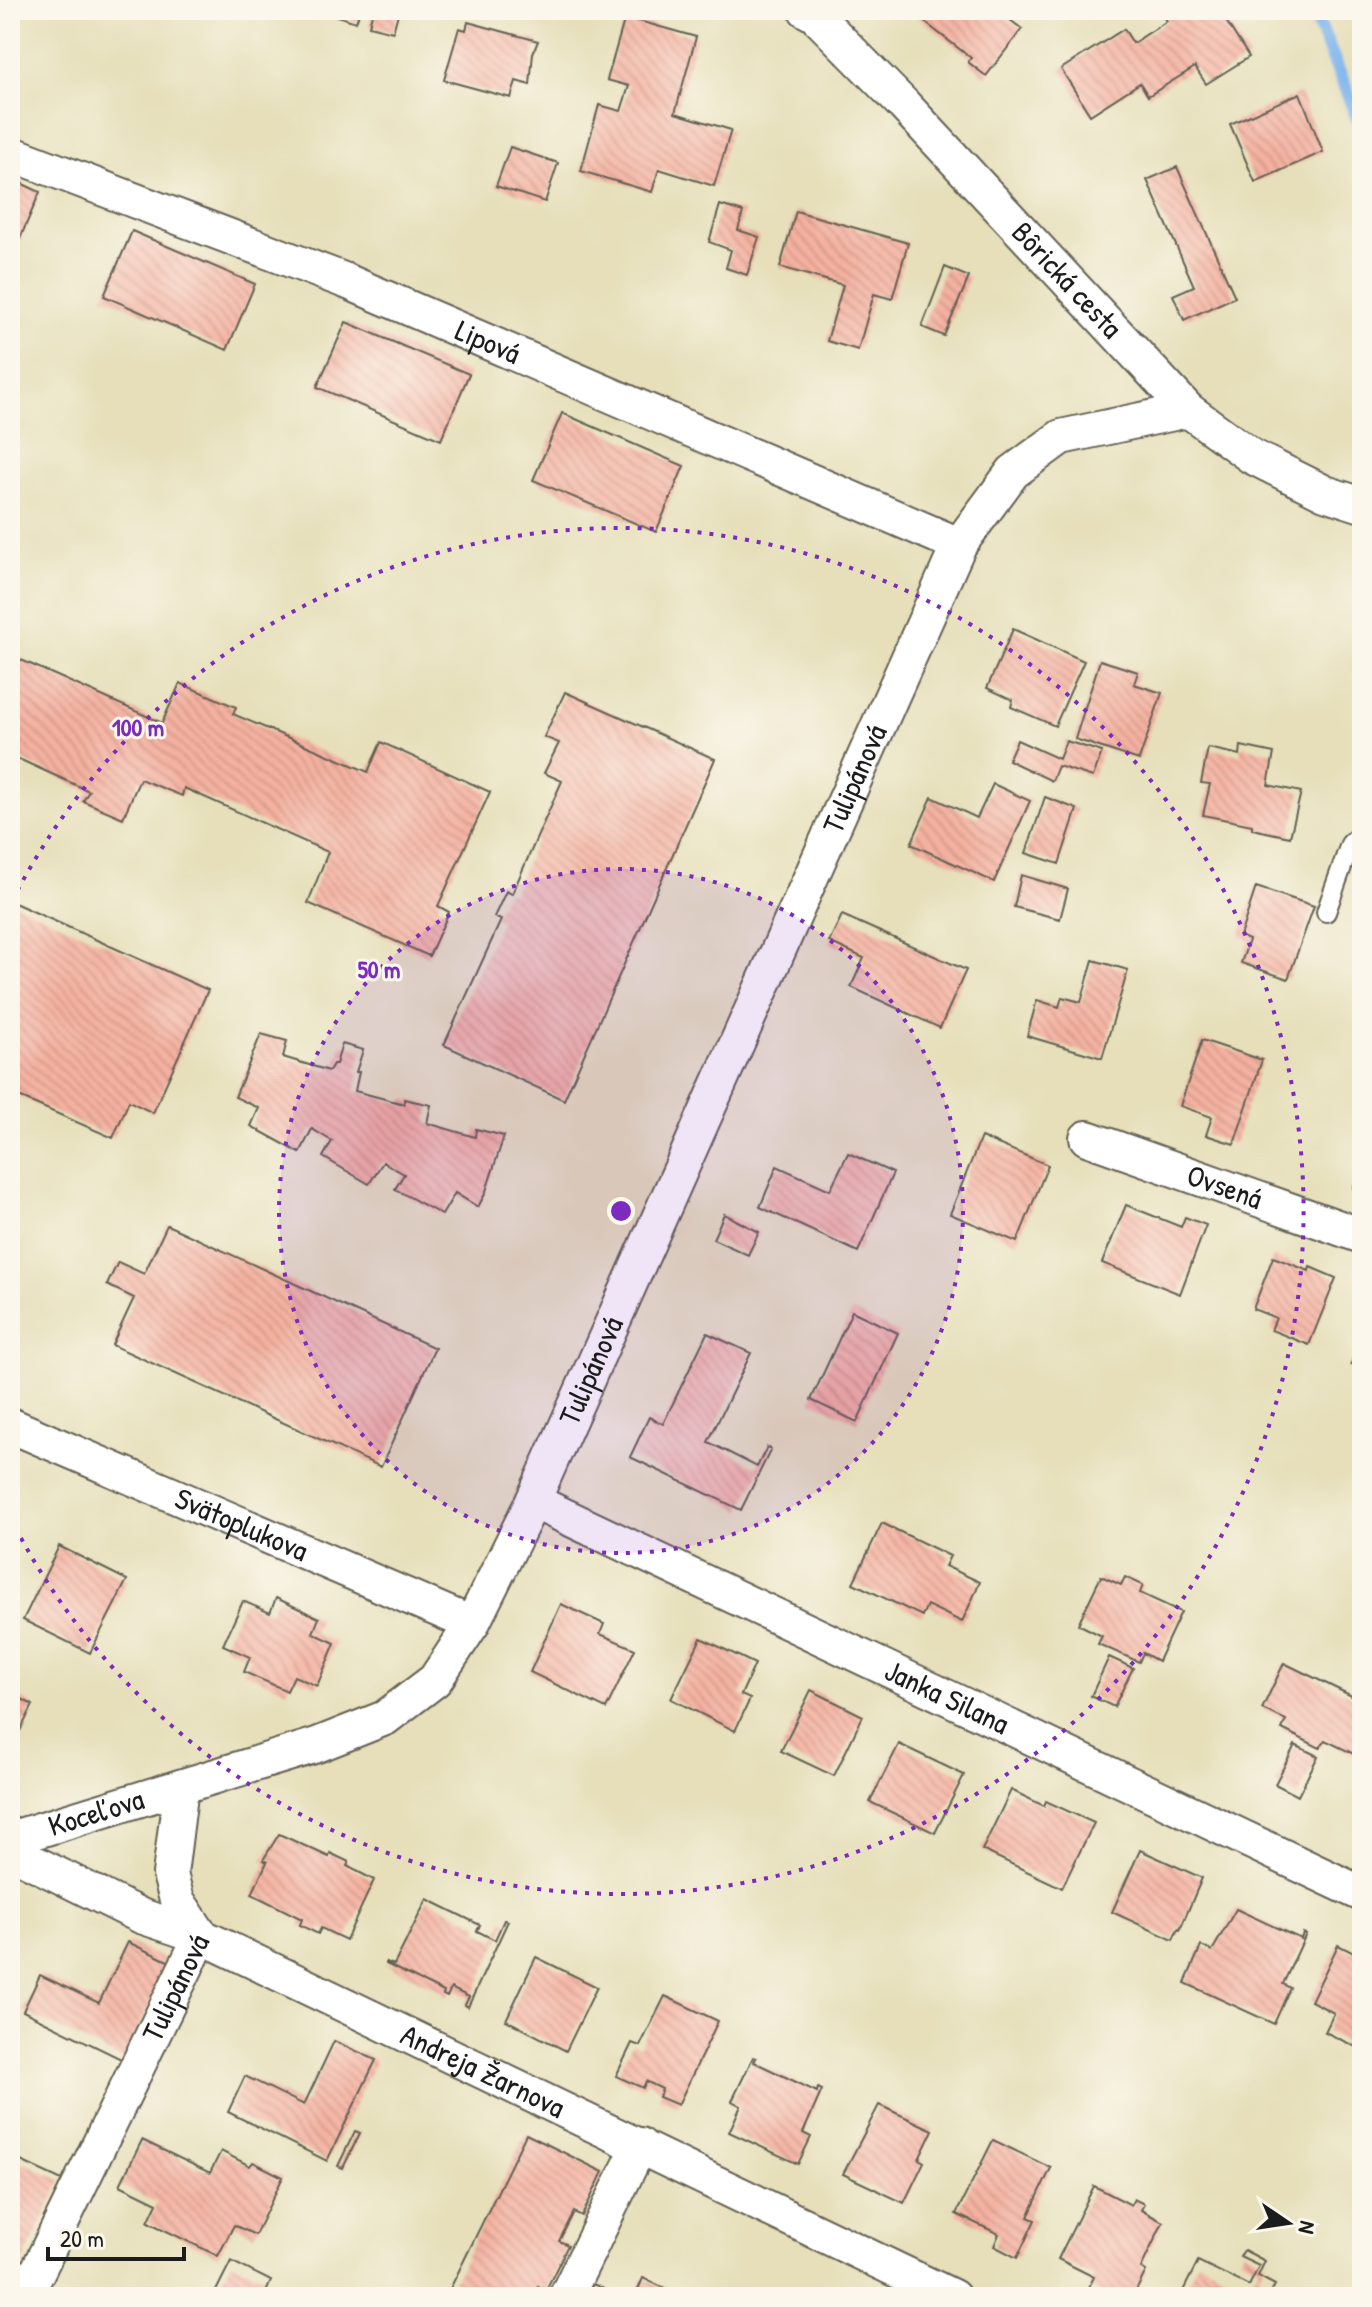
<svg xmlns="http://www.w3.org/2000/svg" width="1372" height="2307" viewBox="0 0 1372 2307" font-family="'Patrick Hand',sans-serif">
  <defs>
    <pattern id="building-back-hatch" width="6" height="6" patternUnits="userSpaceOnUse" patternTransform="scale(2)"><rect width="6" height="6" fill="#f4b1a0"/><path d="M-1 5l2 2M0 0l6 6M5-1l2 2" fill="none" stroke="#d19889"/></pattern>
  </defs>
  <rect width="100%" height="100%" fill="#fbf7ec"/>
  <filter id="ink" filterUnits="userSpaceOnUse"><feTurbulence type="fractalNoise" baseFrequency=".0125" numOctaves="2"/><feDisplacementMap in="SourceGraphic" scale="16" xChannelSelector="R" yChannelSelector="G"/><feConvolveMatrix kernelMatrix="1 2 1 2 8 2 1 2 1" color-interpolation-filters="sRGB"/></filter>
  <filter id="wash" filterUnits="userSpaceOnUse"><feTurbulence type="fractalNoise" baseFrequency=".006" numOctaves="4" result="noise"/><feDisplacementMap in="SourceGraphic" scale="32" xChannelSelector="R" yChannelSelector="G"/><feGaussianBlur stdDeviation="1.8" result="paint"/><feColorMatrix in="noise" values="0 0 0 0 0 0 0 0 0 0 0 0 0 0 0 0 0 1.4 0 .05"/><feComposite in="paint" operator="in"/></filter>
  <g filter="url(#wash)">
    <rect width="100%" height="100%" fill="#e6dfba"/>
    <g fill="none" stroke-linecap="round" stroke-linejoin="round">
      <path stroke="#7cb4ec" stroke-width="14" d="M 1313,10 L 1362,128"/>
    </g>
    <g id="blocks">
      <path fill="url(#building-back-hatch)" d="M 318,10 L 360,10 L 356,22 Z
        M 373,10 L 399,10 L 393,32 L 369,26 Z
        M 909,10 L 997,10 L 1022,29 L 986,76 L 968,62 L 971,58 Z
        M 1159,10 L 1219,10 L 1249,57 L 1206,84 L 1195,67 L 1148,96 L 1140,83 L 1090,115 L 1061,69 L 1124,29 L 1133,43 L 1167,21 Z
        M 625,17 L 696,37 L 675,113 L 731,130 L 714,186 L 659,169 L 652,192 L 581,171 L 599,105 L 621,111 L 629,86 L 607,80 Z
        M 468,22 L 538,41 L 533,53 L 530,85 L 516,81 L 511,98 L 444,80 L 459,28 L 466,30 Z
        M 1300,93 L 1323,152 L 1255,182 L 1230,124 Z
        M 510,147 L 558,163 L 545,202 L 496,186 Z
        M 1177,167 L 1235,297 L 1184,320 L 1173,295 L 1194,286 L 1147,180 Z
        M 10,178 L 40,192 L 10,262 Z
        M 720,205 L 743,212 L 738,230 L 759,237 L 747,275 L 726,268 L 731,250 L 709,242 Z
        M 796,211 L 908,243 L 892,299 L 874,294 L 858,350 L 827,341 L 843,285 L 780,267 Z
        M 132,231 L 255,284 L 227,350 L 104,296 Z
        M 945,267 L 969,277 L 944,336 L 922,327 Z
        M 346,322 L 469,374 L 441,440 L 317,387 Z
        M 562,413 L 684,466 L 656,532 L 533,480 Z
        M 1013,629 L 1084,661 L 1055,726 L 1011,707 L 1013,700 L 987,688 Z
        M 10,655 L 162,723 L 180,683 L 236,707 L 233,714 L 368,772 L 381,742 L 490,792 L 438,906 L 449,912 L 429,956 L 308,903 L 328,852 L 184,788 L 182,796 L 140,779 L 123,818 L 83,801 L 89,791 L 10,755 Z
        M 1100,660 L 1138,672 L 1134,684 L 1162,693 L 1139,760 L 1075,739 Z
        M 565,692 L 715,759 L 564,1100 L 444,1045 L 501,920 L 494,917 L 506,891 L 512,894 L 562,781 L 544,773 L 559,743 L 544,737 Z
        M 1017,740 L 1059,759 L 1066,741 L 1102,752 L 1093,777 L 1058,766 L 1052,781 L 1008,760 Z
        M 1241,746 L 1274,753 L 1268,785 L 1301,792 L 1290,837 L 1252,829 L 1252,825 L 1203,815 L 1210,784 L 1201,783 L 1208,748 L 1240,755 Z
        M 993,784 L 1030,801 L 994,882 L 911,844 L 932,797 L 977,818 Z
        M 1045,797 L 1077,809 L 1059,864 L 1026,853 Z
        M 1021,875 L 1068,889 L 1060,919 L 1014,907 Z
        M 1256,887 L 1314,906 L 1288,979 L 1241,963 L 1249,940 L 1240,936 Z
        M 10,901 L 208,990 L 153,1113 L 129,1101 L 113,1138 L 10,1093 Z
        M 842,915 L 966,970 L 940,1028 L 851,987 L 864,958 L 829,942 Z
        M 1093,960 L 1128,970 L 1102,1058 L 1027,1036 L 1037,1000 L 1059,1007 L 1062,997 L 1081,1002 Z
        M 261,1034 L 287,1041 L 283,1057 L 329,1071 L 333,1064 L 336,1064 L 342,1044 L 363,1050 L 356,1072 L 359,1072 L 355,1091 L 404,1104 L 404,1099 L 431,1105 L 427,1123 L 475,1137 L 476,1129 L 504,1136 L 485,1194 L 478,1207 L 455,1193 L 442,1215 L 395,1189 L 404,1174 L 383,1162 L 369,1184 L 323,1157 L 332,1141 L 312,1129 L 300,1153 L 251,1126 L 259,1108 L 235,1097 Z
        M 1202,1040 L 1262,1060 L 1234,1144 L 1206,1135 L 1212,1117 L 1180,1106 Z
        M 981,1137 L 1048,1165 L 1017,1242 L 950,1214 Z
        M 848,1153 L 893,1173 L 858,1252 L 760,1207 L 777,1166 L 830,1190 Z
        M 1362,1167 L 1362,1192 L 1353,1188 Z
        M 1126,1205 L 1181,1227 L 1185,1217 L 1206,1225 L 1180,1294 L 1102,1263 Z
        M 724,1214 L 759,1232 L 748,1255 L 713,1239 Z
        M 167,1225 L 435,1348 L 381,1467 L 112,1345 L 134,1298 L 107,1285 L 118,1262 L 144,1274 Z
        M 1273,1257 L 1309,1271 L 1310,1267 L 1336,1278 L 1309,1345 L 1271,1330 L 1276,1318 L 1253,1309 Z
        M 852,1311 L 898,1333 L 857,1422 L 811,1400 Z
        M 707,1333 L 751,1353 L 708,1442 L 757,1467 L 767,1447 L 771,1449 L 741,1510 L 630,1457 L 649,1417 L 663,1424 Z
        M 1362,1337 L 1362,1368 L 1351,1364 Z
        M 882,1523 L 950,1556 L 945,1566 L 980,1582 L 962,1622 L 927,1605 L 922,1616 L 853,1583 Z
        M 59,1546 L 127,1580 L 90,1653 L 23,1620 Z
        M 1101,1576 L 1121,1585 L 1125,1577 L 1143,1585 L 1140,1593 L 1181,1612 L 1158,1661 L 1143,1653 L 1139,1662 L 1098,1644 L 1102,1636 L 1078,1624 Z
        M 276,1598 L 319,1618 L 313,1633 L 335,1643 L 317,1686 L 294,1676 L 287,1691 L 244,1672 L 250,1657 L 223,1645 L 243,1601 L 270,1613 Z
        M 561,1604 L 604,1624 L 600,1634 L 635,1649 L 606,1709 L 530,1672 Z
        M 701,1638 L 755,1664 L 741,1695 L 750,1699 L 735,1731 L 671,1699 Z
        M 1109,1657 L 1133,1668 L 1114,1707 L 1091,1696 Z
        M 1284,1663 L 1362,1701 L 1362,1758 L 1325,1740 L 1320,1748 L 1282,1729 L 1286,1720 L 1262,1709 Z
        M 811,1690 L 863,1716 L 834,1776 L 781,1751 Z
        M 10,1693 L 33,1705 L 14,1743 L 10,1741 Z
        M 899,1744 L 964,1775 L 935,1833 L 870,1802 Z
        M 1295,1745 L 1318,1756 L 1298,1796 L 1275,1784 Z
        M 1011,1790 L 1044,1806 L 1046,1801 L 1094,1823 L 1062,1888 L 982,1850 Z
        M 279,1834 L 329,1857 L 330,1853 L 349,1862 L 347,1866 L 374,1880 L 346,1940 L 321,1928 L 318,1934 L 300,1925 L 302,1919 L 252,1894 L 267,1862 L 263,1860 Z
        M 1140,1850 L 1202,1878 L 1180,1930 L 1178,1929 L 1173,1940 L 1112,1912 Z
        M 427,1899 L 480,1925 L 477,1931 L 495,1940 L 504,1920 L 508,1921 L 468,2007 L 465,2005 L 469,1997 L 451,1988 L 447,1997 L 443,1995 L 444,1992 L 386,1964 L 386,1962 L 394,1965 Z
        M 1236,1909 L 1301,1939 L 1303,1933 L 1306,1934 L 1283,1984 L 1290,1988 L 1274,2024 L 1185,1983 L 1201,1946 L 1212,1951 Z
        M 128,1942 L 170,1962 L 123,2060 L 23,2011 L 40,1975 L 99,2003 Z
        M 1338,1945 L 1362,1957 L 1362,2050 L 1325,2032 L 1334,2013 L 1311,2001 Z
        M 536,1957 L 597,1987 L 566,2051 L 506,2020 Z
        M 665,1996 L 718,2021 L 678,2105 L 659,2097 L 662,2089 L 646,2081 L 643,2088 L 616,2076 L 632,2043 L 640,2046 Z
        M 334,2041 L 376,2060 L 327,2161 L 228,2112 L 245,2076 L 304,2105 Z
        M 753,2057 L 756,2058 L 754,2062 L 817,2092 L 818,2088 L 822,2090 L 803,2133 L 811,2137 L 798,2164 L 729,2132 L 741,2106 L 732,2101 Z
        M 879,2105 L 933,2130 L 919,2159 L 924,2162 L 904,2203 L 843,2174 Z
        M 355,2131 L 360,2133 L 343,2168 L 338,2166 Z
        M 526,2134 L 603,2172 L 582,2216 L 574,2212 L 559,2241 L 568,2245 L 546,2290 L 538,2286 L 533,2297 L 446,2297 Z
        M 142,2140 L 210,2173 L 221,2151 L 250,2166 L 253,2162 L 283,2177 L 255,2235 L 234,2225 L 218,2256 L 148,2222 L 157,2203 L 120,2185 Z
        M 993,2140 L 1051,2168 L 1028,2217 L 1035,2220 L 1017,2258 L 994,2246 L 999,2234 L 956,2214 Z
        M 10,2156 L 62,2180 L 17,2274 L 10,2271 Z
        M 1094,2186 L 1131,2205 L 1134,2199 L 1144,2204 L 1141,2210 L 1163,2222 L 1141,2268 L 1146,2271 L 1133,2297 L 1108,2297 L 1089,2287 L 1094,2277 L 1058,2259 Z
        M 1244,2250 L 1265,2261 L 1258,2276 L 1275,2285 L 1269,2297 L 1180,2297 L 1198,2261 L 1249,2286 L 1259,2266 L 1240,2257 Z
        M 231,2261 L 271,2281 L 264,2297 L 213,2297 Z
        M 643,2278 L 683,2297 L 635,2297 Z
        M 593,2284 L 621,2297 L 586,2297 Z"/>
    </g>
  </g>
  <g filter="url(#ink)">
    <use href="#blocks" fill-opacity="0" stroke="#636053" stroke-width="2"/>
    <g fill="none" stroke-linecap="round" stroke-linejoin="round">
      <defs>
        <path id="service" d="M 1326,912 L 1350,844 L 1362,832"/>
        <g id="minor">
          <path id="s1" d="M 806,10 L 815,15 L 904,105 L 1188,410 L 1251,456 L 1325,493 L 1362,505"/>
          <path id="s2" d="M 10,153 L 346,281 L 959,545"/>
          <path id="s3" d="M 1087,1138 L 1362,1236"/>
          <path id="s4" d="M 10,1425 L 472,1624"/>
          <path id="s5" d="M 533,1501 L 1362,1894"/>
          <path d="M 181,1787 L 170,1874 L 177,1900 L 201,1936"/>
          <path id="s6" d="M 10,1839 L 317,1745 L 385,1718 L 435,1680 L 472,1624 L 533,1501 L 959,545 L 1013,472 L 1061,437 L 1188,410"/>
          <path id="s7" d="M 10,1851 L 141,1916 L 201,1936 L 953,2297"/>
          <path id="s8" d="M 25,2297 L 201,1936"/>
          <path d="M 566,2297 L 640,2145"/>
        </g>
      </defs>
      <use href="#service" stroke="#636053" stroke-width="22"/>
      <use href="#minor" stroke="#636053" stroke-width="38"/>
      <use href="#service" stroke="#fff" stroke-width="18"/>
      <use href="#minor" stroke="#fff" stroke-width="34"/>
    </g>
  </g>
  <circle cx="621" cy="1211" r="342" fill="#7b2cbf" fill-opacity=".12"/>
  <g fill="none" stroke="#7b2cbf" stroke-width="4" stroke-dasharray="4 8">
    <circle cx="621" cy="1211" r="342"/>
    <path d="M12 901A683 683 0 1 1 12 1521"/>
  </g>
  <g text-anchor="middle" stroke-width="6" stroke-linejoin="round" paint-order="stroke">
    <g font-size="30" fill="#1c1c1c" stroke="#fbf7ec">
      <text dy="10" stroke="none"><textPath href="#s1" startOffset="376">Bôrická cesta</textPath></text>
      <text dy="10" stroke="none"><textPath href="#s2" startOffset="514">Lipová</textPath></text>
      <text dy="10" stroke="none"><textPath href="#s6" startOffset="1452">Tulipánová</textPath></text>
      <text dy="10" stroke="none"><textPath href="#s3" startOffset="146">Ovsená</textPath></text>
      <text dy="10" stroke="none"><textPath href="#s6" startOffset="804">Tulipánová</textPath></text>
      <text dy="10" stroke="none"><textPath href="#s4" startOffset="252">Svätoplukova</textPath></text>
      <text dy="10" stroke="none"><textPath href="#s5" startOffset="458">Janka Silana</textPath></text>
      <text dy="10" stroke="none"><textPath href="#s6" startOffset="90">Koceľova</textPath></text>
      <text dy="10" stroke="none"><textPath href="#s8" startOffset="344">Tulipánová</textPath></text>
      <text dy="10" stroke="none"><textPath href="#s7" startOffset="522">Andreja Žarnova</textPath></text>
    </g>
  </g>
  <circle cx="621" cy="1211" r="12" fill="#7b2cbf" stroke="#fbf7ec" stroke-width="4"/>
  <g font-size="24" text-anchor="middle" font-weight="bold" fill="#7b2cbf" stroke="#fbf7ec" stroke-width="6" stroke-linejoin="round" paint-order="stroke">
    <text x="138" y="736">100 m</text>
    <text x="379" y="978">50 m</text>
  </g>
  <rect width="1372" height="2307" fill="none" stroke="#fbf7ec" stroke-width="40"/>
  <g transform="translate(1288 2223) rotate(103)" stroke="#fbf7ec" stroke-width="6" paint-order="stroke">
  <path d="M0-6L14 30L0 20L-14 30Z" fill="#1c1c1c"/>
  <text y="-12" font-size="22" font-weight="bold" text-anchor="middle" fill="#1c1c1c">N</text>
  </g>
  <path d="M48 2247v12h136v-12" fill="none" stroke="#1c1c1c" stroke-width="4"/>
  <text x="60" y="2247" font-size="24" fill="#1c1c1c" stroke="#fbf7ec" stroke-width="6" paint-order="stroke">20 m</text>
</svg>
